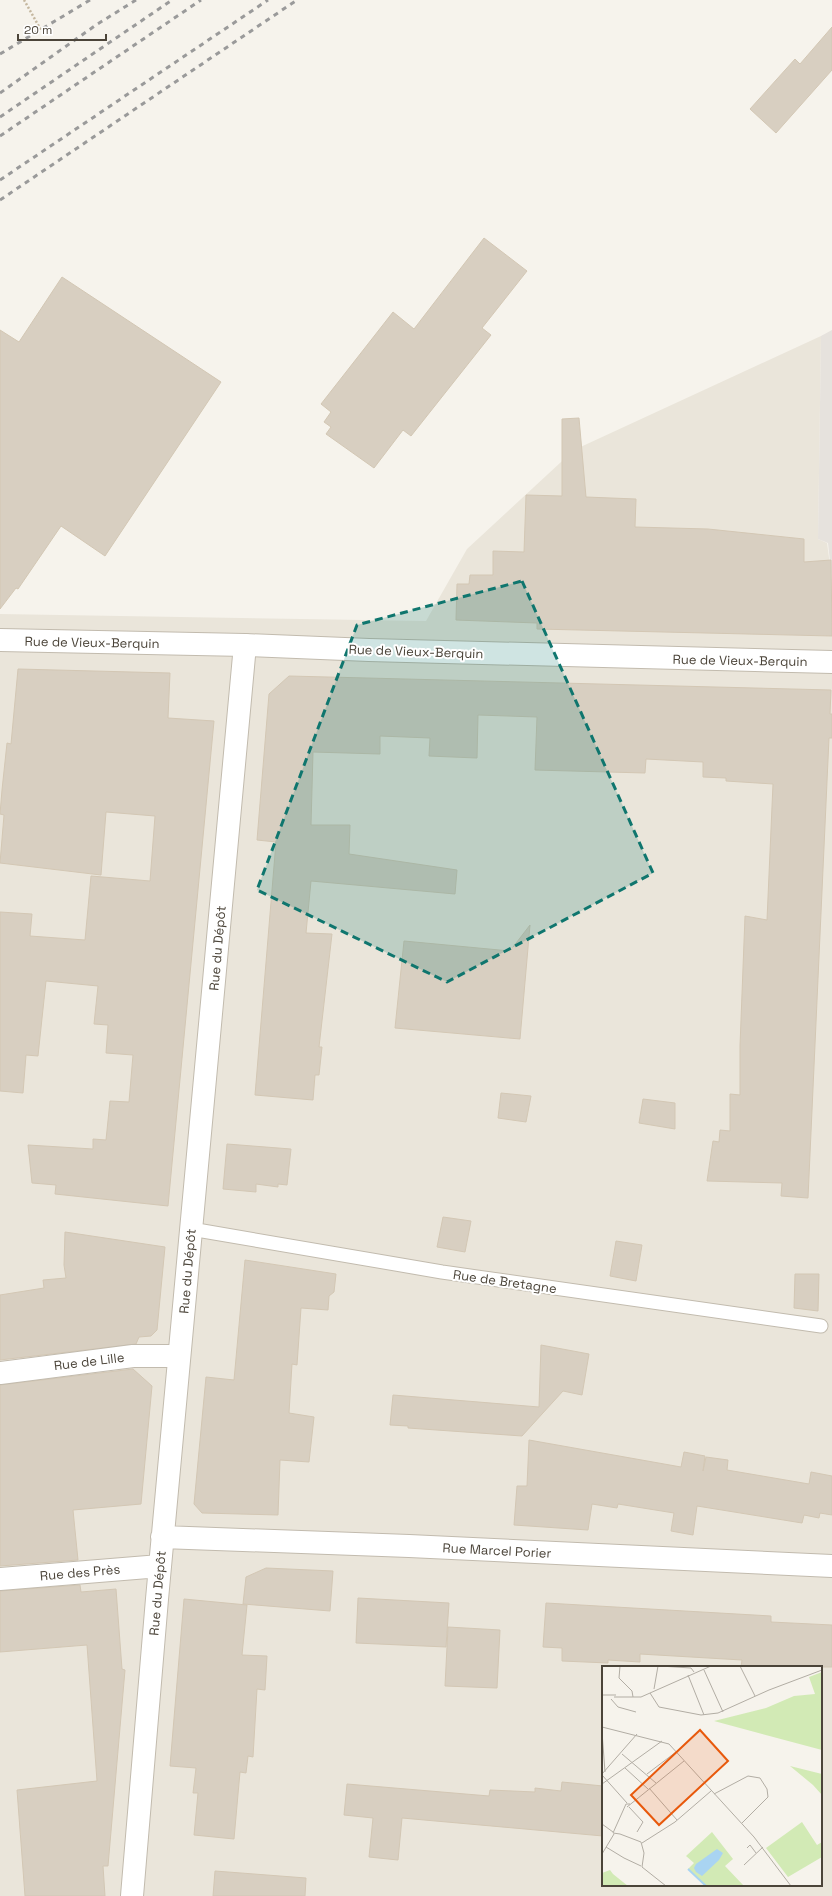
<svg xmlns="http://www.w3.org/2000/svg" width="832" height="1896" viewBox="0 0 832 1896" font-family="'Space Grotesk',sans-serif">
  <rect width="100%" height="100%" fill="#f6f3ec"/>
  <path fill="#eae5da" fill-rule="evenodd" d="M 821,336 L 818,539 L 827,543 L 832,580 L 832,1896 L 0,1896 L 0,614 L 426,621 L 467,549 L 574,450 ZM 603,1667 L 821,1667 L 821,1885 L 603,1885 Z"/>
  <path fill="#e6e2dd" d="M 832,330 L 832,580 L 828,543 L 818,539 L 821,336 Z"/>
  <path fill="#d8cfc1" stroke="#d3c7b4" d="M 832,27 L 832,70 L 776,133 L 750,109 L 795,59 L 800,64 Z
    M 484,238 L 527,271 L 482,328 L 491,335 L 411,436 L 403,430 L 374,468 L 326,434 L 331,427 L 324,422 L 331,412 L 321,404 L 393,312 L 414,329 Z
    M 62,277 L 221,382 L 105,556 L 61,526 L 18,589 L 16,588 L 0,609 L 0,330 L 19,342 Z
    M 579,418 L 586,497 L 636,499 L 635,527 L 708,529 L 804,539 L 804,562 L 831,560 L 832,636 L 537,629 L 537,623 L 456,620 L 457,584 L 469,584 L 470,575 L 493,575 L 493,551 L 524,552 L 526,495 L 562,496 L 562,419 Z
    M 18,669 L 170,673 L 168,718 L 214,721 L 168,1206 L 55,1194 L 56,1185 L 32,1183 L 28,1145 L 93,1149 L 93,1139 L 106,1140 L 110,1101 L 129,1102 L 133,1055 L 106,1053 L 108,1025 L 94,1024 L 98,986 L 46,981 L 38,1056 L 26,1055 L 23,1093 L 0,1091 L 0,912 L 32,914 L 30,936 L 85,940 L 91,876 L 150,881 L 155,816 L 106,812 L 101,875 L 0,863 L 4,815 L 0,814 L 2,790 L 7,743 L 11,744 Z
    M 289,676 L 831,690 L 830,714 L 832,714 L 832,738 L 829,738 L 808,1198 L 781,1196 L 782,1183 L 707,1181 L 713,1141 L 719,1142 L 720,1130 L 730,1131 L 730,1094 L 740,1095 L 740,1046 L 745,916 L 767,920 L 773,784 L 726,781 L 726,778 L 703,777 L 703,762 L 646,759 L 645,773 L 535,770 L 537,717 L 478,715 L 477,758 L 429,756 L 430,738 L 380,736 L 380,754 L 313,752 L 311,825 L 350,825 L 349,854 L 457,870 L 455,894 L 311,881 L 306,933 L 332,934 L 319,1047 L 322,1047 L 319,1075 L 315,1075 L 313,1100 L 255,1095 L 276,842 L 257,840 L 269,694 Z
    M 530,925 L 520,1039 L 395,1028 L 404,941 L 510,951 Z
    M 501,1093 L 531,1096 L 526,1122 L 498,1118 Z
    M 643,1099 L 675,1103 L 675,1129 L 639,1123 Z
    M 227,1144 L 291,1149 L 287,1185 L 278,1184 L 278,1187 L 256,1184 L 256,1192 L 223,1189 Z
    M 443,1217 L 471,1221 L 465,1252 L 437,1247 Z
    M 65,1232 L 165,1247 L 157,1330 L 151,1336 L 139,1337 L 136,1344 L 0,1360 L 0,1295 L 44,1288 L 43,1280 L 66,1278 L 64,1265 Z
    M 616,1241 L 642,1245 L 636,1281 L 610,1276 Z
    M 245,1260 L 336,1274 L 334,1292 L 329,1296 L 328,1310 L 301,1308 L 297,1365 L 292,1364 L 289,1413 L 314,1417 L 309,1462 L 280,1460 L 278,1515 L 202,1513 L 194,1504 L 206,1377 L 234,1380 Z
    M 795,1274 L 819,1274 L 818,1311 L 794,1308 Z
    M 541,1345 L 589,1354 L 582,1395 L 563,1391 L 522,1436 L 408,1428 L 408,1426 L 390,1425 L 393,1395 L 539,1407 Z
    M 133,1369 L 152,1386 L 141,1504 L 73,1510 L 78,1560 L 0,1566 L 0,1385 Z
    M 529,1440 L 681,1467 L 684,1452 L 705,1456 L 703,1471 L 706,1457 L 728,1460 L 727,1470 L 809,1484 L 811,1472 L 832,1476 L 832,1515 L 820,1513 L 819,1518 L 804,1515 L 802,1523 L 697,1506 L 693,1535 L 671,1531 L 674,1513 L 618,1504 L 617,1508 L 592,1504 L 588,1530 L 514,1525 L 517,1486 L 527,1486 Z
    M 266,1568 L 333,1571 L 330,1611 L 243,1604 L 246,1577 Z
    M 80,1585 L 81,1592 L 116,1589 L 122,1669 L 125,1670 L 108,1866 L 103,1866 L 105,1896 L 25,1896 L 17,1790 L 97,1781 L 87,1645 L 0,1652 L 0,1591 Z
    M 358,1598 L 449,1603 L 446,1647 L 356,1643 Z
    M 184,1599 L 247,1605 L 242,1655 L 267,1656 L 265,1690 L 257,1689 L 253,1757 L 248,1756 L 246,1773 L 240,1772 L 234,1839 L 194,1835 L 198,1793 L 193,1793 L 196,1768 L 170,1766 Z
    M 546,1603 L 771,1616 L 771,1622 L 832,1625 L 832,1667 L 741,1667 L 742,1660 L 640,1654 L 640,1662 L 608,1660 L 608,1663 L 562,1661 L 562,1648 L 543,1647 Z
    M 448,1627 L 500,1630 L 497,1688 L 445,1686 Z
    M 562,1782 L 603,1786 L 603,1836 L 402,1818 L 398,1860 L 369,1857 L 373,1818 L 344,1815 L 347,1784 L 489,1796 L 490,1790 L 535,1792 L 535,1788 L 561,1791 Z
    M 215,1871 L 306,1878 L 305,1896 L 213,1896 Z"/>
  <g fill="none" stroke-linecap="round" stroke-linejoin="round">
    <defs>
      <path id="service" d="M 191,1229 L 442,1272 L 821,1326"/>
      <path id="minor" d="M 0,1373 L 133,1356 L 179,1356
        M 162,1537 L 409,1546 L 832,1566
        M 0,1579 L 160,1566
        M 132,1896 L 157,1599 L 245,645"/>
      <path id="tertiary" d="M 0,640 L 245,645 L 369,650 L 832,662"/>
    </defs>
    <use href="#service" stroke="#c2bbae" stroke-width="15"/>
    <use href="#minor" stroke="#c2bbae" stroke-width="24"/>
    <use href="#tertiary" stroke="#c2bbae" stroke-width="24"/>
    <path stroke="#c4b79f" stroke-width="2.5" stroke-dasharray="2 2" stroke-linecap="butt" d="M 24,0 L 41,30"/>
    <use href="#service" stroke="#fff" stroke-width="13"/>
    <use href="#minor" stroke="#fff" stroke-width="22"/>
    <use href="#tertiary" stroke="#fff" stroke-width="22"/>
    <path stroke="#9a9a9a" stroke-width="3" stroke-dasharray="5 5" stroke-linecap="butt" d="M 0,54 L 90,0
      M 0,93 L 96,25 L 136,0
      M 0,117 L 172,0
      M 0,136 L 201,0
      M 0,180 L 268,0
      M 0,200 L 297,0"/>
  </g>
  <path fill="#0f766e" fill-opacity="0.2" stroke="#0f766e" stroke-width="3" stroke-dasharray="8 5" stroke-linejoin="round" d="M 522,581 L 653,873 L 447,982 L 257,890 L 357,625 Z"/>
  <g text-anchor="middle" stroke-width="4" stroke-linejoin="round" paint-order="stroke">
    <g font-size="13" fill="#4b4439" stroke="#fff">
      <text transform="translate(92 642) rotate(1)" y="5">Rue de Vieux-Berquin</text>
      <text transform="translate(416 651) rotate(2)" y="5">Rue de Vieux-Berquin</text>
      <text transform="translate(740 660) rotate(1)" y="5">Rue de Vieux-Berquin</text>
      <text transform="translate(217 948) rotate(-85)" y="5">Rue du Dépôt</text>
      <text transform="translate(187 1271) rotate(-85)" y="5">Rue du Dépôt</text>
      <text transform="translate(505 1281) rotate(8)" y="5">Rue de Bretagne</text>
      <text transform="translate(89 1361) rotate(-7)" y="5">Rue de Lille</text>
      <text transform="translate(497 1550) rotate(3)" y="5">Rue Marcel Porier</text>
      <text transform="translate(80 1572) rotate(-5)" y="5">Rue des Près</text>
      <text transform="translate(157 1593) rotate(-85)" y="5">Rue du Dépôt</text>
    </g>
  </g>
  <g transform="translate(602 1666)">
    <rect width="220" height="220" fill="#f6f3ec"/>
    <path d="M 220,6 L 220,84 L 112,55 L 164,42 L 192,30 L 213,28 L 207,11 ZM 188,100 L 220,108 L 220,129 L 211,119 ZM 200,156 L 215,179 L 220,176 L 220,191 L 186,211 L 164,182 ZM 110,166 L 131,193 L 123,200 L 142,220 L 104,220 L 86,203 L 92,197 L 84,190 ZM 8,204 L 11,208 L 26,220 L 0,220 L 0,207 Z" fill="#d2eab5"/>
    <path d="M 115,183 L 121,187 L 117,194 L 100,210 L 94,206 L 92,202 L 94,198 Z" fill="#a9d4f2"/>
    <path fill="none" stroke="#a9d4f2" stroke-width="2" d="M 86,203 L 104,220"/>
    <path fill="none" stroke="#b2ada4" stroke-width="1" d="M 18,0 L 17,12 L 30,25 L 31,31M 58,0 L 89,2 L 92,6M 138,0 L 153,30M 102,4 L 121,46M 86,9 L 102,49M 52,23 L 56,0M 48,27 L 57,41 L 99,49 L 116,47 L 167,24 L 220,4M 0,29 L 14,29M 12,31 L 39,31 L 109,0M 9,33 L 16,41 L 34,46M 0,61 L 67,78 L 152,171 L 189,220M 0,66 L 3,106M 20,88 L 54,117M 23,102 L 46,123M 0,108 L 35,68M 45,108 L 74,86M 0,109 L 25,137M 0,118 L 60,75M 47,122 L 75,154M 112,128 L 146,110 L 158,112 L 165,123 L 166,131 L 140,157M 28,138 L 24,138 L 11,167 L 18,168 L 39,176 L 42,187 L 40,201 L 64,220M 25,141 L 82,95M 27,141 L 41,156 L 35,166M 0,158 L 11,166M 40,177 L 73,156 L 109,125M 4,181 L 22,192M 145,182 L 148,179 L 154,187M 0,188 L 12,168M 22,192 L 39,200M 142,199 L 161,181"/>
    <path fill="#e8590c" fill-opacity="0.15" stroke="#e8590c" stroke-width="2" d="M 98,64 L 126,95 L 57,159 L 29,129 Z"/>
    <rect width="220" height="220" fill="none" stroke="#4b4439" stroke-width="2"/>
  </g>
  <path d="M18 34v6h88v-6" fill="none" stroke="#4b4439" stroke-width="2"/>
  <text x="24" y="34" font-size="12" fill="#4b4439" stroke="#ffffff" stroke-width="3" paint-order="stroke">20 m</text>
</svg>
